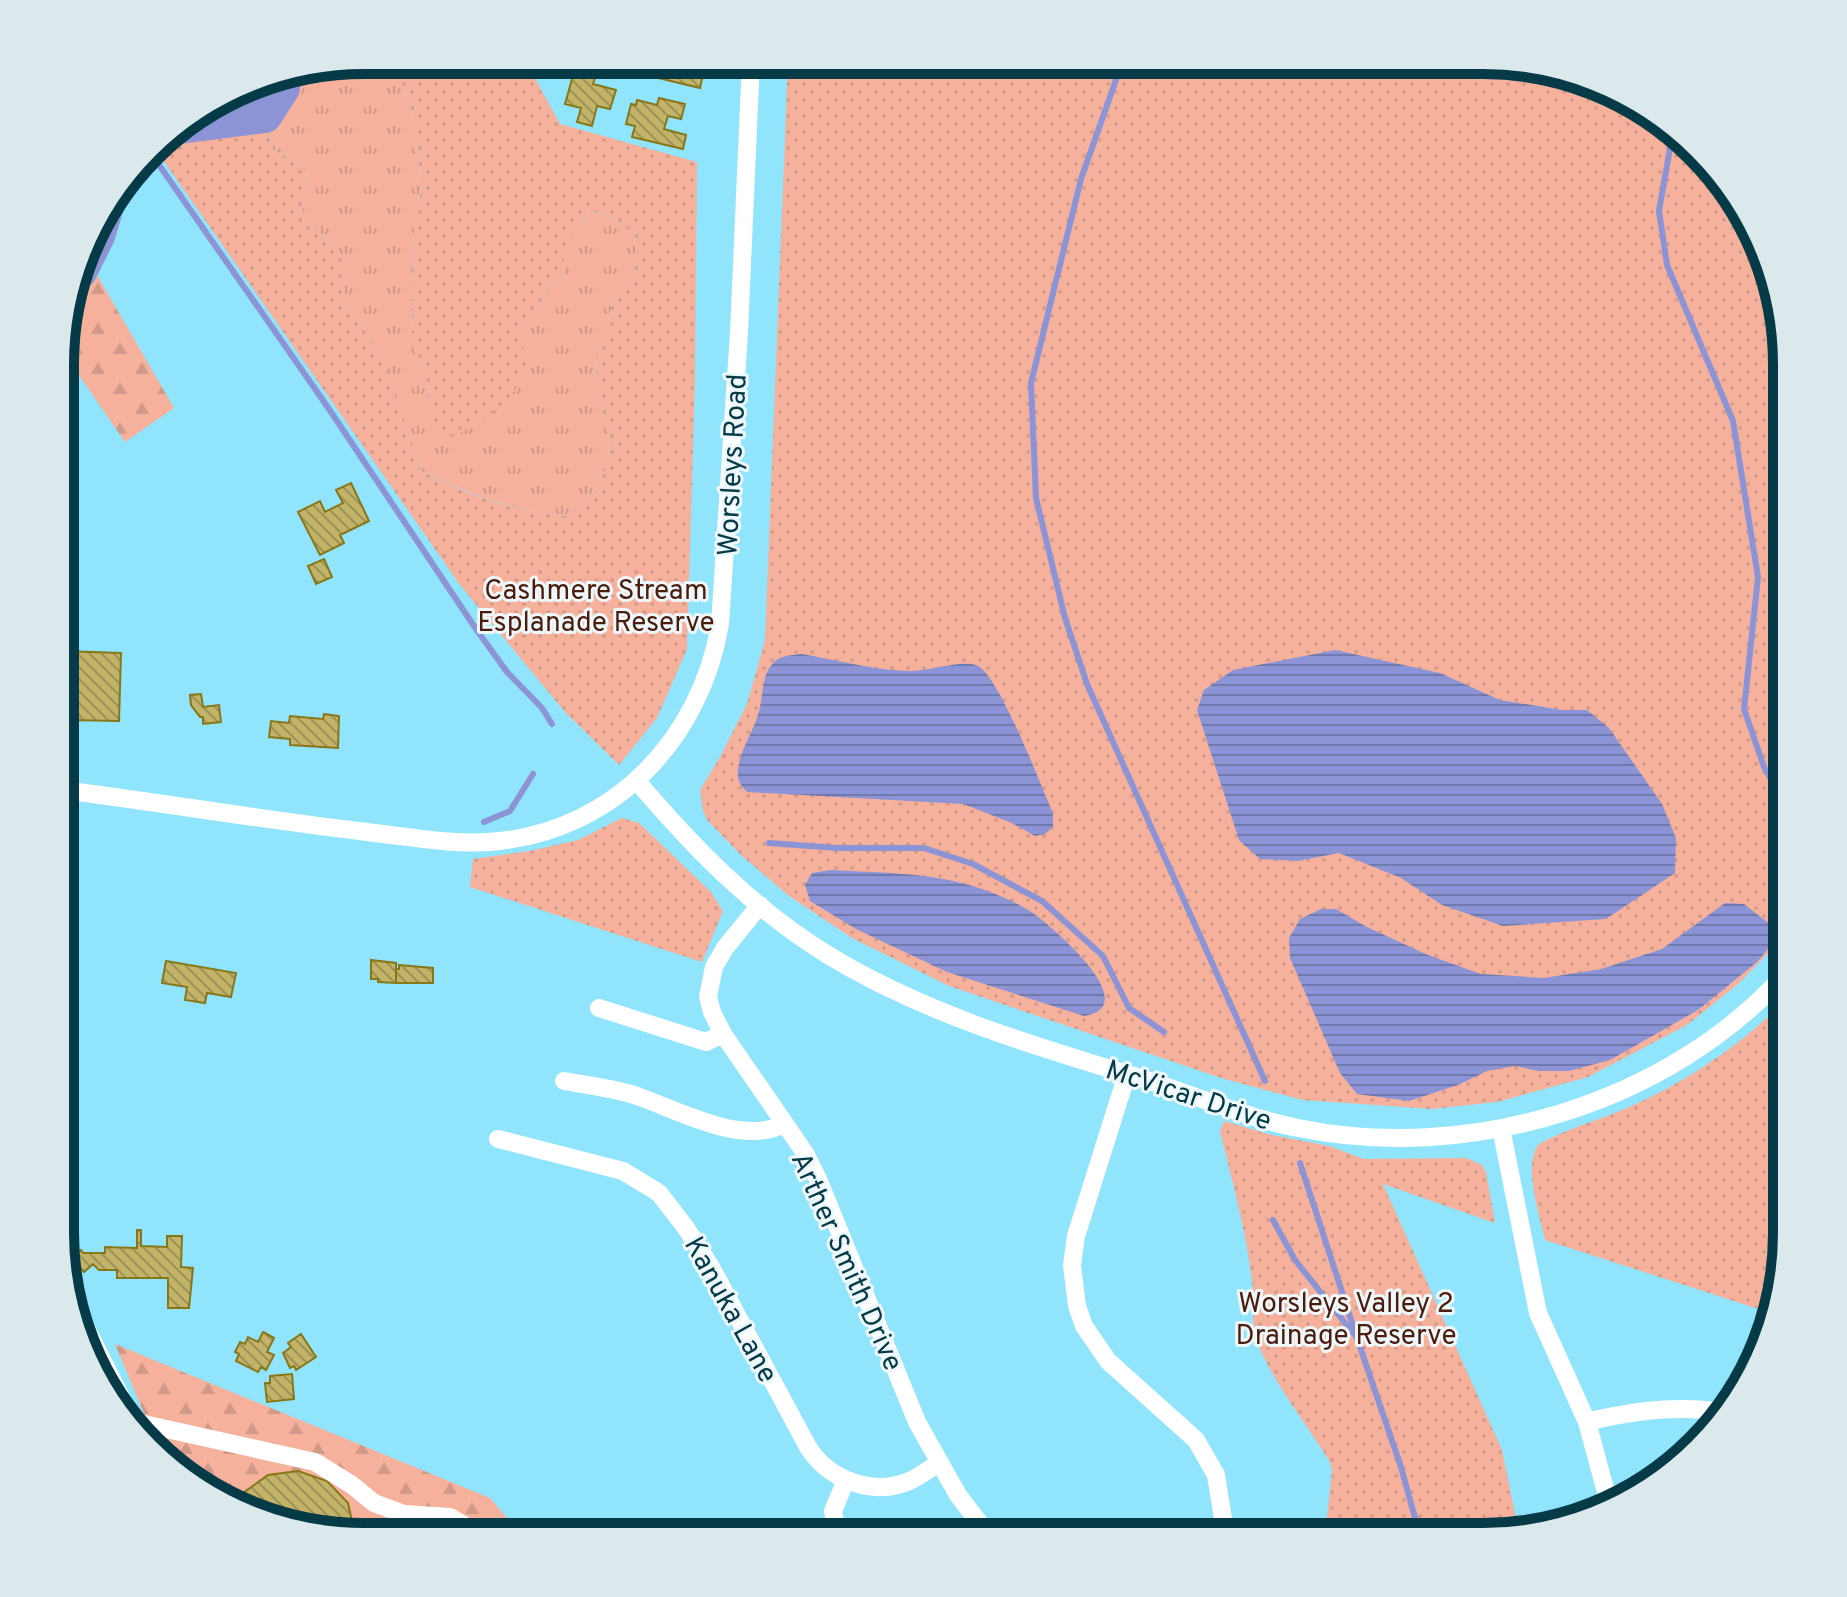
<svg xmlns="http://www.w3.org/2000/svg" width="1847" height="1597" viewBox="0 0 1847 1597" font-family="Overpass,sans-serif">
  <defs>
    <pattern id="grass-tufts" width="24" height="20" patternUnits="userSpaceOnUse" patternTransform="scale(2)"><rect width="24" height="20" fill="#f6b19c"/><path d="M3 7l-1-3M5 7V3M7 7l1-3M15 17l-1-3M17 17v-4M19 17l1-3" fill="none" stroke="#d19988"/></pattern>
    <pattern id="forest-firs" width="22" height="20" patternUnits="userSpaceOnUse" patternTransform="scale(2)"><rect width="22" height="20" fill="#f6b19c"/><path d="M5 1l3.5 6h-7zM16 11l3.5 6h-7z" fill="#d19988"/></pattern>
    <pattern id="park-dots" width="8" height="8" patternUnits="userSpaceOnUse" patternTransform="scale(2)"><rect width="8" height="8" fill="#f6b19c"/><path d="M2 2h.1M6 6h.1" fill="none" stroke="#d19988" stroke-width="1.8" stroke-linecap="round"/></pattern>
    <pattern id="water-rules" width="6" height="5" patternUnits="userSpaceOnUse" patternTransform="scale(2)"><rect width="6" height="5" fill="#8c94d5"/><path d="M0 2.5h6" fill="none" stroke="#707aaf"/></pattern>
    <pattern id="building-back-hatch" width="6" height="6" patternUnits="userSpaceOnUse" patternTransform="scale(2)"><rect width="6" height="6" fill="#c2b368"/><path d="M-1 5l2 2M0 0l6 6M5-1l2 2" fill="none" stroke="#9c9357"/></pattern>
  </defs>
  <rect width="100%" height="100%" fill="#90e4fc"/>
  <path fill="url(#grass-tufts)" d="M 364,60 L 392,60 L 411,107 L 422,185 L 414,231 L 412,346 L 428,385 L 430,418 L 526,364 L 520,335 L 552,284 L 562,279 C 565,244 566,234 594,211 L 615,219 L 635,234 L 638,257 L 631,276 L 613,300 L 605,335 L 596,359 L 598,398 L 609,427 L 608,463 L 598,488 L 565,516 C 507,510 472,495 421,471 L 384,357 L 347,308 L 340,252 L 302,215 L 307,180 L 302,165 L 270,148 L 271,119 L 289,92 L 291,72 Z"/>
  <path fill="url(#forest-firs)" d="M 86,256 L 174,408 L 125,442 L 63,352 L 63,324 Z
    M 115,1344 L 490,1498 L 513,1525 L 516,1537 L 364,1537 L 247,1514 L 162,1457 Z"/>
  <path fill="url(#park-dots)" d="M 392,60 L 525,60 L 560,124 L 697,162 L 695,378 L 687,649 L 657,718 L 619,765 L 565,712 L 460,585 L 154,147 C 180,115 227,120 265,116 L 283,88 L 285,73 L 291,72 L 289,92 L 271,119 L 270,148 L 302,165 L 307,180 L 302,215 L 340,252 L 347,308 L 384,357 L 421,471 C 469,495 511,511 565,516 L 598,488 L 608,463 L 609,427 L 598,398 L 596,359 L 605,335 L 613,300 L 631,276 L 638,257 L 635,234 L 615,219 L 594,211 C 567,232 565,246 562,279 L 552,284 L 520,335 C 522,344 527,356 526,365 C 521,400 472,430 441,441 L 430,418 L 428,385 L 412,346 L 414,231 L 422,185 L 411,107 Z
    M 788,60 L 1504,61 L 1617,91 L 1698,149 L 1764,247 L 1786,343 L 1787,934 L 1738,984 L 1687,1025 L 1588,1077 L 1497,1102 L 1432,1109 L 1303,1100 L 1221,1078 L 949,986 L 852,938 L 789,896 L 741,855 L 707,820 L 703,811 L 700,790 L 720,757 L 747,704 L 765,640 Z
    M 622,818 L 639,823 L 711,892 L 723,911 L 702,962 L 470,887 L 473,859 L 530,851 L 578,840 Z
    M 1787,998 L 1787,1233 L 1771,1313 L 1545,1240 C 1540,1216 1522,1163 1539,1144 C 1570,1127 1604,1119 1636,1104 C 1691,1079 1745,1042 1787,998 Z
    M 1224,1121 L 1268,1134 L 1329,1146 L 1364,1159 L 1466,1158 L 1482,1165 L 1486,1172 L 1495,1223 L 1383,1184 L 1502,1450 L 1519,1533 L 1504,1536 L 1325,1536 L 1332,1471 L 1330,1462 C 1306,1423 1274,1384 1257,1342 C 1250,1322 1255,1301 1252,1281 C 1246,1230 1232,1181 1220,1131 Z"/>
  <path fill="url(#water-rules)" d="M 1335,650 L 1440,673 L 1500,700 L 1562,710 L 1587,710 L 1609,728 L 1662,804 L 1676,838 L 1675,873 L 1606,919 L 1503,926 L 1442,905 L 1401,878 L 1339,853 L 1298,861 L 1260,859 L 1239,840 L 1197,710 L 1204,690 L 1233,670 Z
    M 802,654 C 837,660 877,671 912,671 C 929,671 965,659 978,666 C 999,676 1041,786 1053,813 L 1053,827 L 1045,834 L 1035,836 L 1012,823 L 963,804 L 747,792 C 740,785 737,780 738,770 C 740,748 754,732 759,711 C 763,697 762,674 773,663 C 781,655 792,655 802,654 Z
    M 830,870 C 881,873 934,872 982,889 C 999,895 1023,905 1037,916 C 1055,930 1145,1006 1084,1016 L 947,972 L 856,929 L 810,901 L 805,885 L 812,873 Z
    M 1725,903 L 1744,904 L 1770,924 L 1773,933 L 1770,947 L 1757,962 L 1698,1010 L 1610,1060 L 1569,1071 L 1539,1071 L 1515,1066 L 1487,1071 L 1458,1085 L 1409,1101 L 1357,1094 L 1340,1073 L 1290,958 L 1289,938 L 1300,919 L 1321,909 L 1336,909 L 1367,927 L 1428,955 L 1481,974 L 1544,978 L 1601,969 L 1662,949 Z"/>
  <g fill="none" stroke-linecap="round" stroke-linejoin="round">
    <path stroke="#8c94d5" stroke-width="6" d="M 1123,60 L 1081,179 L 1031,383 L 1036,498 L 1065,618 L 1087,684 L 1265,1081
      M 1673,131 L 1659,211 L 1667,265 L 1733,421 L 1758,577 L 1744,709 L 1764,767 L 1787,806
      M 150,152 L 329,409 L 476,629 L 507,672 L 542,708 L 552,724
      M 484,822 L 510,811 L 533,774
      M 769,843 L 838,848 L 924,848 L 973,864 L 1042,901 L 1103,956 L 1129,1008 L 1164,1032
      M 1300,1163 L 1356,1335
      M 1781,1203 L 1787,1181
      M 1273,1220 L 1295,1260 L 1357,1338 L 1401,1467 L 1420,1536"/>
    <path stroke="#8c94d5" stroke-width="34" d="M 179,127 L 265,116 L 283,88 L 285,73
      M 80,272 L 98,236 L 108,203"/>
  </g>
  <path fill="url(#building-back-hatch)" stroke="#887718" stroke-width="2" d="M 632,60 L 690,60 L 689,66 L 704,70 L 700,88 L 629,71 Z
    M 574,72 L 595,78 L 593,84 L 616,90 L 610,109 L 597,106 L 592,126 L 577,122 L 581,108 L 565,104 Z
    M 659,98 L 685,104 L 681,119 L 668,116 L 664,129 L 686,135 L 683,149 L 632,137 L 635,126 L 626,124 L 631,104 L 636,105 L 637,100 L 657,105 Z
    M 351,483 L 369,521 L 340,535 L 344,543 L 320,555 L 298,512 L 320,501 L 325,512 L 343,503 L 336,490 Z
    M 324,559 L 332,577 L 316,584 L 308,566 Z
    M 62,651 L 121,653 L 119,721 L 67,720 L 68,694 L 62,694 Z
    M 201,694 L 203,707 L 219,705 L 221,722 L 203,724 L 203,717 L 200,717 L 191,705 L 190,695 Z
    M 324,714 L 339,716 L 338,748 L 290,745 L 290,739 L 269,737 L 271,721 L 289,723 L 290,716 L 323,719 Z
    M 371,960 L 396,963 L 396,983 L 378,982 L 378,979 L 371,979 Z
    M 166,961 L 236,973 L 231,997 L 207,993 L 205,1003 L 185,1000 L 187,987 L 162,983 Z
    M 399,965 L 433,968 L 433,983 L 396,983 L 396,969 L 399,969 Z
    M 137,1230 L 141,1230 L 141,1246 L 167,1247 L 167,1236 L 182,1236 L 181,1267 L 193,1268 L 189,1308 L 168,1308 L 168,1278 L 117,1278 L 117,1270 L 99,1270 L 93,1264 L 84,1272 L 71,1258 L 81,1250 L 83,1253 L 105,1253 L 105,1247 L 137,1248 Z
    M 263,1332 L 274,1338 L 267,1352 L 274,1355 L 266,1370 L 261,1367 L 258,1372 L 236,1361 L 239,1354 L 235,1352 L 240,1342 L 245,1344 L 248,1337 L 258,1342 Z
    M 301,1334 L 316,1357 L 296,1370 L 294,1366 L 290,1368 L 283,1353 L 291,1347 L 288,1343 Z
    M 292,1374 L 294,1399 L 267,1402 L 265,1383 L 270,1383 L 270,1376 Z
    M 298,1471 L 327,1481 L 348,1503 L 355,1535 L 247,1514 L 237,1507 L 243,1493 L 268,1475 Z
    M 431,1528 L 455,1537 L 395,1537 L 400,1533 Z"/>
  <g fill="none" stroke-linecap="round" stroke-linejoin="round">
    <path stroke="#fff" stroke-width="18" d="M 636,780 C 692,846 753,909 828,955 C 923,1013 1031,1045 1137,1077 C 1190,1093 1243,1117 1298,1128 C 1470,1163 1669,1104 1787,972
      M 62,790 C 164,803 265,820 367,832 C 411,837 456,846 500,841 C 617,828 701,737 720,624 L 739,332 L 751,60
      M 760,905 L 725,948 L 714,967 L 708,997 L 712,1012 L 723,1034 L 805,1153 L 818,1179 L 917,1422 L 958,1495 L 990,1537
      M 599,1008 L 706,1042 L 723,1034
      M 1127,1074 L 1076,1236 L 1072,1265 L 1077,1306 L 1084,1326 L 1108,1361 L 1196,1440 L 1216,1475 L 1224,1525 L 1223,1536
      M 564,1081 C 586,1085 610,1088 631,1094 C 675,1108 740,1147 784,1124
      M 1501,1128 L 1538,1313 L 1587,1422 L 1610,1507
      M 498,1139 L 623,1171 L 659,1193 L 686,1228 L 711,1267 L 808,1447 C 828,1479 871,1496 907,1482 C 918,1478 929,1469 939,1463
      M 72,1300 L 139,1433
      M 135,1422 L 315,1462 L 352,1485 L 374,1503 L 404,1514 L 450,1517 L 472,1530 L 477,1537
      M 1587,1422 C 1631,1411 1676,1405 1722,1412
      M 838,1537 L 833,1511 L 846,1480"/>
  </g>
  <g text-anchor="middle" stroke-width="6" stroke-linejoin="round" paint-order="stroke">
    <g font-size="28" fill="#053a46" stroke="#eef8fb">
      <text transform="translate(731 465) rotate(-87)" y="10">Worsleys Road</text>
      <text transform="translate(1189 1094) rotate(18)" y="10">McVicar Drive</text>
      <text transform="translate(848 1261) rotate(66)" y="10">Arther Smith Drive</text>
      <text transform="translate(732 1309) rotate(61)" y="10">Kanuka Lane</text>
    </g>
    <g font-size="28" fill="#4b1b0c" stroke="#eef8fb">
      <text x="596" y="599">Cashmere Stream<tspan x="596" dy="32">Esplanade Reserve</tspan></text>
      <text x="1346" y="1312">Worsleys Valley 2<tspan x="1346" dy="32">Drainage Reserve</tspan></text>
    </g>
  </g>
  <path d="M0 0H1847V1597H0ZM364 74H1483A290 290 0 0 1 1773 364V1233A290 290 0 0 1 1483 1523H364A290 290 0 0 1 74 1233V364A290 290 0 0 1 364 74Z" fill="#dbe9ed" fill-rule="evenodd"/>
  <path fill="none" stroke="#053a46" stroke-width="10" d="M364 74H1483A290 290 0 0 1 1773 364V1233A290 290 0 0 1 1483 1523H364A290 290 0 0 1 74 1233V364A290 290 0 0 1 364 74Z"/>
</svg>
